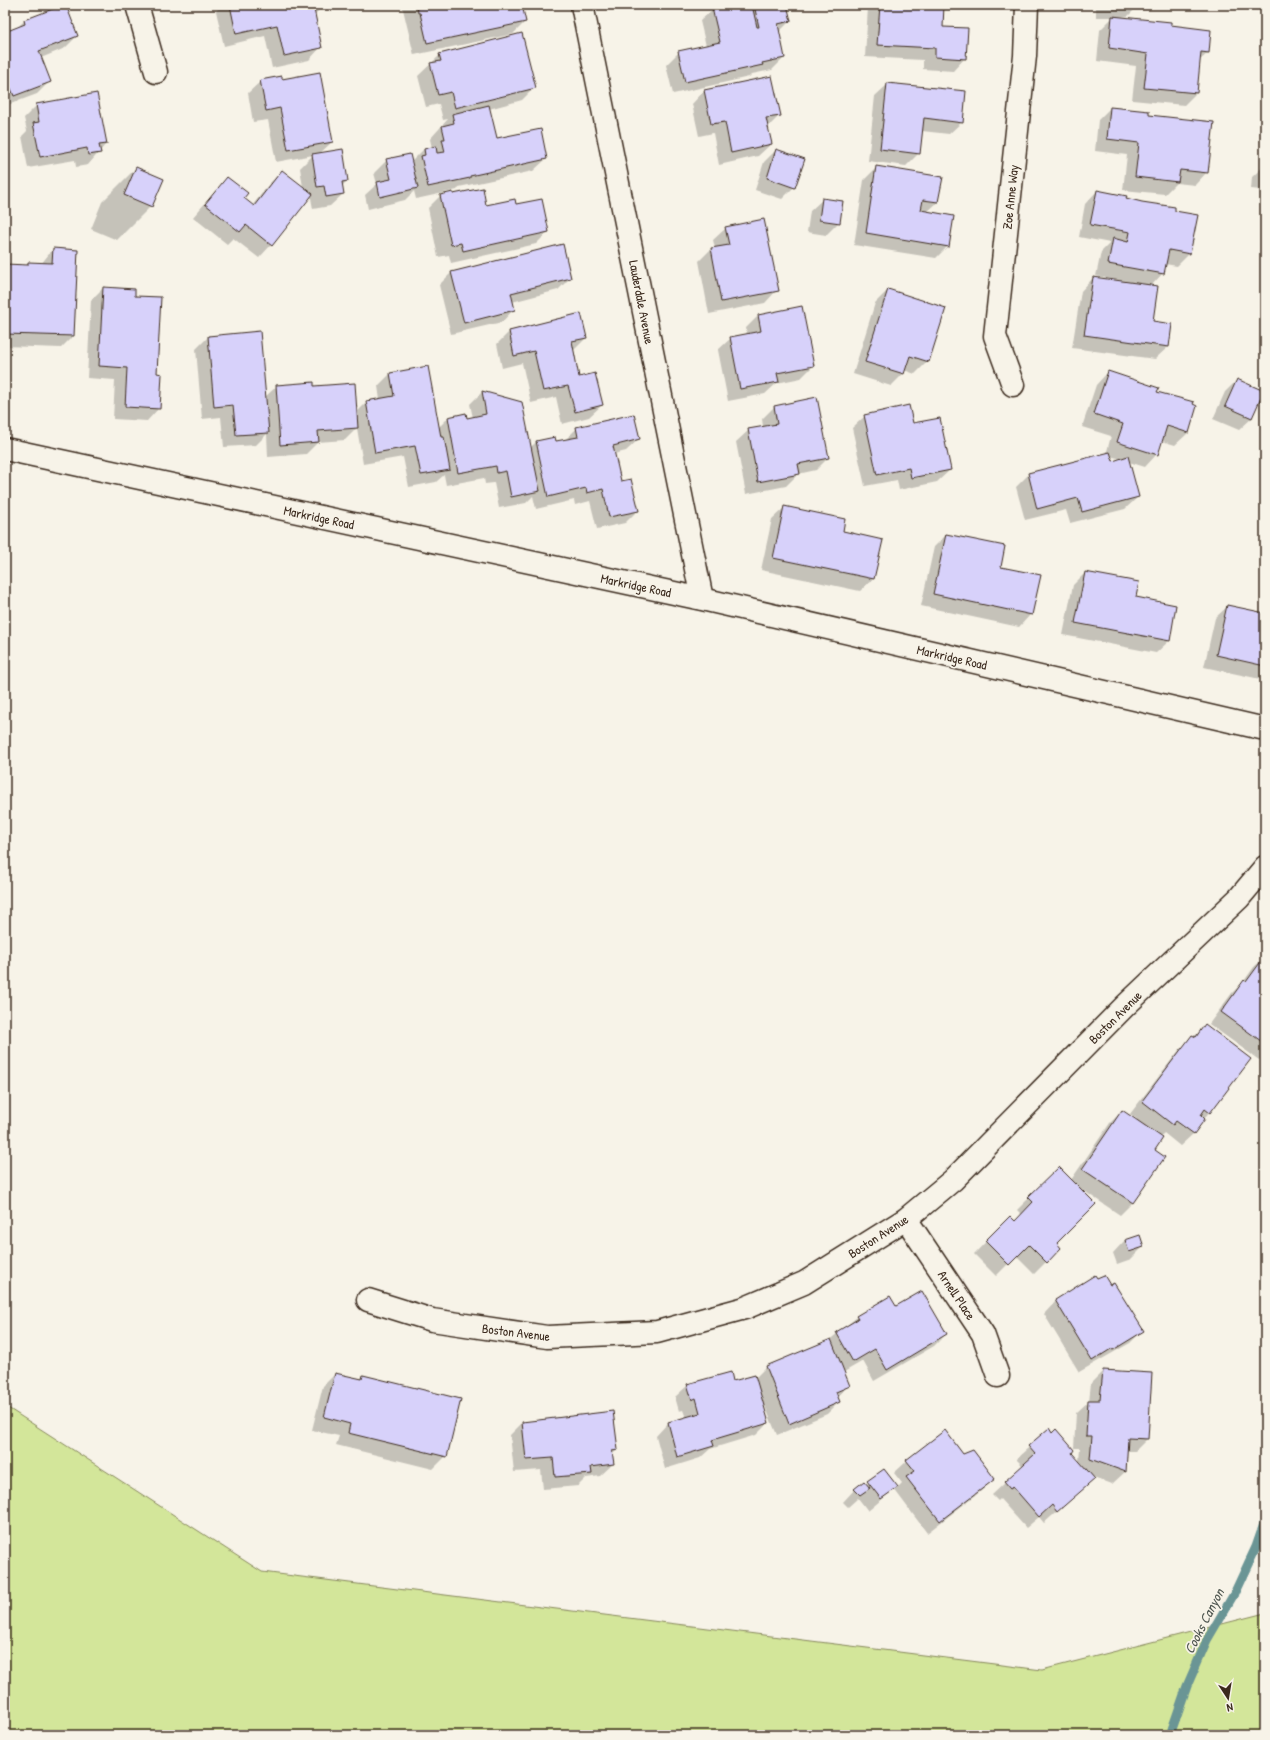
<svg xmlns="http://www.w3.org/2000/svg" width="1270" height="1740" viewBox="0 0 1270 1740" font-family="'Patrick Hand',sans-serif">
  <rect width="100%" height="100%" fill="#f7f3e8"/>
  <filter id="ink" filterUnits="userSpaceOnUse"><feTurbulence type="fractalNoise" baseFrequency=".025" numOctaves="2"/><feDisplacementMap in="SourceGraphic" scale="8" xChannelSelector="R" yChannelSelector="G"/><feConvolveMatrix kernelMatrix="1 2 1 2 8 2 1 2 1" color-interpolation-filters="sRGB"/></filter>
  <g filter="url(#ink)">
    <path fill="#d3e69a" stroke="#87885c" d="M 5,1406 L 262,1572 L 1042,1670 L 1265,1613 L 1265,1735 L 5,1735 Z"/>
    <path fill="#0003" fill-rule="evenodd" d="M 5,5 L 19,5 L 5,10 Z
      M 65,5 L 77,36 L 65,48 L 41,58 L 50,81 L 37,94 L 5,106 L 5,33 L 17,28 L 24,21 Z
      M 222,5 L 322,5 L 322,7 L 314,15 L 321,47 L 309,60 L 272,68 L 265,36 L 224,46 L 216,11 Z
      M 402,5 L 521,5 L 525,22 L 513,34 L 414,55 Z
      M 660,5 L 675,5 L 661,8 Z
      M 729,5 L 751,5 L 752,9 L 759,5 L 773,5 L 774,8 L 790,21 L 779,32 L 784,58 L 772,70 L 752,74 L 749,77 L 673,94 L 666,65 L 679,52 L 706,46 L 700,21 L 713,9 Z
      M 871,5 L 943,5 L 942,28 L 965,58 L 953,71 L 923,69 L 923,60 L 865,57 L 868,7 Z
      M 1096,5 L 1186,5 L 1182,8 L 1135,9 L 1128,16 L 1119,17 L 1119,18 L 1208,53 L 1199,61 L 1196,93 L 1184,105 L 1132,100 L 1136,66 L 1097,61 L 1100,30 L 1113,17 L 1096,17 Z
      M 440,55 L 534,88 L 522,100 L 489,109 L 496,140 L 546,159 L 533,171 L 459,187 L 457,190 L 416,199 L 414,191 L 405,200 L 368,209 L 365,195 L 377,184 L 374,173 L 387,160 L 411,162 L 424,149 L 432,148 L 430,139 L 448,119 L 443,120 L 439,104 L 426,107 L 418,76 Z
      M 281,80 L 332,142 L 319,154 L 347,181 L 342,186 L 343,194 L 330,206 L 313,209 L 311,198 L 308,198 L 271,245 L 259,258 L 233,238 L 227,244 L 193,217 L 227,178 L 243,198 L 252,206 L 270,183 L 282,171 L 303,187 L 300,168 L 313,155 L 276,162 L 268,120 L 253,122 L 248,93 L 261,81 Z
      M 888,84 L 962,122 L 949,134 L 922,131 L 919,153 L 906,166 L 868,161 L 875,96 Z
      M 704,91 L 780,115 L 767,128 L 771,144 L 758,156 L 719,165 L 713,133 L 699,136 L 692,104 Z
      M 37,105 L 106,144 L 88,165 L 76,167 L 75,160 L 28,168 L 22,136 L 27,131 L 24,118 Z
      M 1110,108 L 1148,116 L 1207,172 L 1195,185 L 1176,183 L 1165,194 L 1123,190 L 1127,155 L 1095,151 L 1098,120 Z
      M 776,150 L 794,187 L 782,199 L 755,190 L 764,162 Z
      M 1265,165 L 1265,186 L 1261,190 L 1251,189 L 1252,177 Z
      M 877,167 L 938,202 L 927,212 L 948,246 L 936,258 L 854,245 L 864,180 Z
      M 136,168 L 151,206 L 117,240 L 91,229 L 102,202 Z
      M 1097,191 L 1173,211 L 1196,216 L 1189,254 L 1177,266 L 1165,264 L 1163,273 L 1151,286 L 1152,322 L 1171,325 L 1168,347 L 1155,359 L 1072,348 L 1081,291 L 1093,278 L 1116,281 L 1116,280 L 1096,276 L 1101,252 L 1110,243 L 1079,237 L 1085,204 Z
      M 440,196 L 486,206 L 515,206 L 548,232 L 536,244 L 451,263 L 449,255 L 438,257 L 428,208 Z
      M 823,199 L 839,222 L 826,235 L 807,232 L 810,211 Z
      M 726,228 L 777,290 L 765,303 L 709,314 L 699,261 L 711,249 L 715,248 L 713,240 Z
      M 53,249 L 73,336 L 61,348 L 5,346 L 5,265 L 26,266 L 29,263 L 41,264 Z
      M 451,273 L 570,278 L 558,290 L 512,302 L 514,309 L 502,322 L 451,334 L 439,285 Z
      M 103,288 L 134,296 L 156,374 L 159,408 L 147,421 L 113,419 L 115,380 L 87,378 L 91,300 Z
      M 888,290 L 928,361 L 915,374 L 904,370 L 903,374 L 891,386 L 853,374 L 875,303 Z
      M 580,314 L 586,338 L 574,350 L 579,378 L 602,405 L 589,417 L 562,424 L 556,397 L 531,403 L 522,363 L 502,368 L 497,344 L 509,332 Z
      M 758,316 L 813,366 L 801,378 L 777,383 L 765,394 L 728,401 L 718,350 L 731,338 L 747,335 L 746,328 Z
      M 259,332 L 265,397 L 277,386 L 313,387 L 356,413 L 367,402 L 380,400 L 378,386 L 390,374 L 427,367 L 438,428 L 448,418 L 466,414 L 467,419 L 473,418 L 470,404 L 482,392 L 530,448 L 536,442 L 555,442 L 564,441 L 577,428 L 639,439 L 626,451 L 614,454 L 620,483 L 638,510 L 625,523 L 597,529 L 590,501 L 575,505 L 574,500 L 536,509 L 533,496 L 526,503 L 499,508 L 494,483 L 485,484 L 484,478 L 446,485 L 444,475 L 436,482 L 409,487 L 403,457 L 363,464 L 357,428 L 345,440 L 318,442 L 306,454 L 268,457 L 267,434 L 256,445 L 224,447 L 221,417 L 202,419 L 196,349 L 208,337 Z
      M 1108,372 L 1156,393 L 1193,402 L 1192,405 L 1196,407 L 1188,433 L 1175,445 L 1162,441 L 1157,454 L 1145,467 L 1129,462 L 1138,497 L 1125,509 L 1070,523 L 1066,510 L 1025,520 L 1016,487 L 1029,474 L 1106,455 L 1111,436 L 1082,427 L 1096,385 ZM 1110,456 L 1121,459 L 1112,462 Z
      M 1237,380 L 1252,418 L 1239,430 L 1213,419 L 1225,392 Z
      M 816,398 L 828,458 L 816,470 L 798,474 L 786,486 L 746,494 L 736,442 L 749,430 L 763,427 L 762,419 L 774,407 Z
      M 865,416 L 912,425 L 950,470 L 937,482 L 899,490 L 897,480 L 865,486 L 852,428 Z
      M 785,507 L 841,532 L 881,541 L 873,579 L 860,591 L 761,570 L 772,519 Z
      M 946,535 L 999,568 L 1031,614 L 1019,627 L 921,606 L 934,547 Z
      M 1085,573 L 1169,641 L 1156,653 L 1063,635 L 1073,585 Z
      M 1228,606 L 1265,614 L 1265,680 L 1204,667 L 1215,618 Z
      M 1265,957 L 1265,1054 L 1259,1060 L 1209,1024 L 1232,993 L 1244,981 L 1254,967 Z
      M 1206,1026 L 1209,1112 L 1193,1134 L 1180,1146 L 1164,1133 L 1160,1137 L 1153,1150 L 1163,1157 L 1132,1203 L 1120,1215 L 1081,1189 L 1056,1243 L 1060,1248 L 1034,1274 L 1016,1256 L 996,1276 L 974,1254 L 1010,1217 L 1015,1223 L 1022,1215 L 1017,1210 L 1059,1168 L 1071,1180 L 1110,1123 L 1122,1111 L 1136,1121 L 1137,1119 L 1130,1114 L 1180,1049 Z
      M 1125,1240 L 1143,1247 L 1131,1259 L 1117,1264 L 1113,1253 Z
      M 1056,1301 L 1142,1331 L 1130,1343 L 1079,1372 L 1044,1314 Z
      M 895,1308 L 946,1334 L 934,1346 L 874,1381 L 863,1361 L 844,1372 L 849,1385 L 837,1397 L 839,1402 L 827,1414 L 777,1435 L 765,1406 L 763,1406 L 768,1423 L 756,1435 L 710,1449 L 700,1458 L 665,1469 L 656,1436 L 668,1423 L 686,1418 L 683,1410 L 679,1411 L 675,1397 L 688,1385 L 733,1382 L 755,1378 L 766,1367 L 827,1342 L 857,1317 Z
      M 1103,1371 L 1147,1439 L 1135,1451 L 1126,1451 L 1125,1472 L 1112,1484 L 1091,1476 L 1094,1479 L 1044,1523 L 1039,1517 L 1026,1528 L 1000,1499 L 998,1501 L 992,1495 L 1023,1466 L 1016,1459 L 1049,1429 L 1079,1462 L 1080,1448 L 1074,1448 L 1076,1413 L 1089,1401 L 1091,1383 Z
      M 335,1374 L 360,1380 L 363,1376 L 446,1456 L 433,1469 L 336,1445 L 339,1436 L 312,1430 L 323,1386 Z
      M 612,1413 L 617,1450 L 612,1455 L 613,1464 L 600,1476 L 586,1478 L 578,1486 L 543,1489 L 541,1470 L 514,1472 L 510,1435 L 522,1423 Z
      M 963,1455 L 994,1479 L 981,1491 L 927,1533 L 894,1489 L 868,1511 L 858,1498 L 848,1507 L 843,1502 L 855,1489 L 866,1485 L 884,1470 L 897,1488 L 902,1483 L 894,1473 L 907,1461 Z"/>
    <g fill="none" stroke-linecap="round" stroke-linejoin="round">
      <path stroke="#6b9595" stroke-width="9" d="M 1170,1735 L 1187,1686 L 1207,1640 L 1234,1594 L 1256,1547 L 1265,1521"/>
    </g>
    <path fill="#d7d1fa" stroke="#3b2a1e" d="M 63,5 L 66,5 L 78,36 L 39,51 L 51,82 L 14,96 L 5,74 L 5,32 L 25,24 L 24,20 Z
      M 230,5 L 323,5 L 323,7 L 314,9 L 322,48 L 284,56 L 277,25 L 236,34 Z
      M 417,5 L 522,5 L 526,22 L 427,43 L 420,13 L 418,13 Z
      M 725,5 L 752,5 L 757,27 L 759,27 L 754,5 L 774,5 L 775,7 L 787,5 L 791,21 L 778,24 L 785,58 L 762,63 L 763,65 L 685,82 L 678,51 L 720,42 L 712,8 Z
      M 880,5 L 944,5 L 943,27 L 968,28 L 966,59 L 935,57 L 935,48 L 877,45 Z
      M 1112,16 L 1171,22 L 1171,25 L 1211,30 L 1209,53 L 1201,52 L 1197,93 L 1144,88 L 1148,54 L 1109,48 Z
      M 522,33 L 536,88 L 455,108 L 451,92 L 438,95 L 430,63 L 441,61 L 439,54 Z
      M 320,72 L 333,142 L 288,150 L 280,108 L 266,111 L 260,80 L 282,76 L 282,79 Z
      M 772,76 L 781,116 L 766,118 L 772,144 L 731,153 L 725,122 L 711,124 L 704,90 Z
      M 887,83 L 966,91 L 963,123 L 924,118 L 920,154 L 880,149 Z
      M 97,93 L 107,144 L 99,145 L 101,153 L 88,155 L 87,148 L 40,157 L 33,123 L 39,122 L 36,104 Z
      M 489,105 L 497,138 L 541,129 L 547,159 L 470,176 L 470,178 L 428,187 L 421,156 L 425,155 L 424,149 L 436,146 L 437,153 L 445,152 L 442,139 L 445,139 L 442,126 L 454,123 L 452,114 Z
      M 1110,107 L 1149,111 L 1149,115 L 1214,122 L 1208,173 L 1180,170 L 1178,182 L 1135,177 L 1139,143 L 1107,139 Z
      M 343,149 L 348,181 L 342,182 L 344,194 L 326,197 L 324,186 L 317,187 L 312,154 Z
      M 776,149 L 805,159 L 795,188 L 767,178 Z
      M 410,154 L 418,188 L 380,197 L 377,182 L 391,179 L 386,159 Z
      M 876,166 L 943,177 L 938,202 L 923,200 L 921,210 L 954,216 L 949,247 L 866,233 Z
      M 136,167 L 164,179 L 152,207 L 124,195 Z
      M 282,170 L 313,194 L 272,246 L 246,225 L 240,232 L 205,204 L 227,177 L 248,193 L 244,198 L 254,206 Z
      M 483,188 L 486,205 L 515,199 L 516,204 L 542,199 L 549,232 L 463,251 L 461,243 L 451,245 L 440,195 L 453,192 L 453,194 Z
      M 1097,190 L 1127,196 L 1126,198 L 1142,202 L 1175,207 L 1175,211 L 1198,215 L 1190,254 L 1169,250 L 1164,274 L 1108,264 L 1113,238 L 1128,242 L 1130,232 L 1090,225 Z
      M 822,198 L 843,201 L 840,223 L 819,220 Z
      M 764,219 L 779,291 L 721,302 L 711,248 L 729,245 L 725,227 Z
      M 563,244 L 571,278 L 511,293 L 515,310 L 464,323 L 451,272 Z
      M 53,248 L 78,250 L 74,336 L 5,334 L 5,264 L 28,265 L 28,262 L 52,263 Z
      M 1093,277 L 1158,286 L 1153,321 L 1172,324 L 1169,347 L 1084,335 Z
      M 103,287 L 135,289 L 135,296 L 161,297 L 157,373 L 162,374 L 160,409 L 125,407 L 127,368 L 99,366 Z
      M 888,289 L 946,308 L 929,362 L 910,356 L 904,374 L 865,362 Z
      M 802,306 L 814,366 L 777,373 L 779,382 L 740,389 L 730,337 L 761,331 L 758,315 Z
      M 581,313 L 587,338 L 572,341 L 579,377 L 595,373 L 603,405 L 575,412 L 568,386 L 543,391 L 534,351 L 514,356 L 509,331 Z
      M 260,331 L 269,433 L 236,435 L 233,405 L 214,407 L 208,336 Z
      M 428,366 L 441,437 L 444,437 L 450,470 L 421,475 L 415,446 L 375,453 L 366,401 L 394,396 L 390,373 Z
      M 1108,371 L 1159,388 L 1157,392 L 1194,402 L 1193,404 L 1197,406 L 1189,433 L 1167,426 L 1158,455 L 1117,442 L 1123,424 L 1094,414 Z
      M 1237,379 L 1264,391 L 1252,418 L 1225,406 Z
      M 314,382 L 314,386 L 355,383 L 358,428 L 318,431 L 319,442 L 280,445 L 276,385 Z
      M 482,391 L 522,402 L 540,491 L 511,497 L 506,471 L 497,473 L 496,466 L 458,473 L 448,417 L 466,413 L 467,418 L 486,414 Z
      M 817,397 L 829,458 L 798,464 L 800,474 L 758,482 L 748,429 L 777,424 L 774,406 Z
      M 909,405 L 913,423 L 940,418 L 951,470 L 911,478 L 909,468 L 877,475 L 864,415 Z
      M 634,414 L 640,439 L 613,446 L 621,481 L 631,479 L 639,511 L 609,517 L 603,489 L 587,493 L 586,488 L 548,497 L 536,441 L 555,437 L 556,441 L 578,437 L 576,427 Z
      M 1110,452 L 1113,461 L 1128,456 L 1139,497 L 1082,512 L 1078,498 L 1037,509 L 1028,473 Z
      M 784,506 L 845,519 L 843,531 L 883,540 L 874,579 L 773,558 Z
      M 946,534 L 1005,546 L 1001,567 L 1041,575 L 1032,615 L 933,594 Z
      M 1085,572 L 1139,582 L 1136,597 L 1176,605 L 1170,641 L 1075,623 Z
      M 1227,605 L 1265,613 L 1265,666 L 1216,655 Z
      M 1265,956 L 1265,1044 L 1221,1012 L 1244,980 L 1246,982 Z
      M 1205,1024 L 1251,1059 L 1210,1113 L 1205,1109 L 1201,1115 L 1205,1119 L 1194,1134 L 1176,1121 L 1173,1125 L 1142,1101 L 1192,1035 L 1196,1037 Z
      M 1122,1110 L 1163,1138 L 1155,1150 L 1165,1157 L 1133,1203 L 1082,1169 Z
      M 1059,1167 L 1096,1204 L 1057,1243 L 1061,1248 L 1047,1263 L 1029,1245 L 1009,1265 L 985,1241 L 1010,1216 L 1015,1221 L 1033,1202 L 1028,1197 Z
      M 1140,1235 L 1144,1247 L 1129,1252 L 1125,1240 Z
      M 1095,1275 L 1097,1278 L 1104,1275 L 1110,1285 L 1114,1283 L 1144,1331 L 1113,1350 L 1111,1349 L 1092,1361 L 1055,1300 Z
      M 922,1291 L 947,1334 L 887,1370 L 875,1349 L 853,1362 L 836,1332 L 858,1319 L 856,1316 L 890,1296 L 896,1306 Z
      M 831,1339 L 850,1386 L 836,1392 L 840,1402 L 789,1424 L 766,1366 Z
      M 1103,1370 L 1152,1373 L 1148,1439 L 1128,1438 L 1126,1472 L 1090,1459 L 1092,1436 L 1086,1436 L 1088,1400 L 1100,1400 Z
      M 731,1372 L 733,1381 L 755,1375 L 769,1423 L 712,1440 L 714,1446 L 677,1457 L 668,1422 L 700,1413 L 696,1398 L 692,1400 L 687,1384 Z
      M 335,1373 L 362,1379 L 363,1375 L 461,1399 L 447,1457 L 348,1433 L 350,1424 L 324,1417 Z
      M 613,1411 L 618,1450 L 612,1451 L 614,1464 L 591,1467 L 592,1474 L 555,1477 L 553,1458 L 526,1460 L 522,1422 Z
      M 1049,1428 L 1052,1433 L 1056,1429 L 1074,1450 L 1072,1453 L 1095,1479 L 1057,1512 L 1052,1505 L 1039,1517 L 1013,1487 L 1010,1489 L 1004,1482 L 1035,1454 L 1028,1446 Z
      M 945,1430 L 963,1454 L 973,1450 L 995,1479 L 940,1521 L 906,1477 L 915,1471 L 906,1460 Z
      M 884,1469 L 898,1487 L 881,1499 L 867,1481 Z
      M 864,1481 L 870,1488 L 860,1495 L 854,1489 Z"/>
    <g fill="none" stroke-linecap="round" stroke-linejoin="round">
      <defs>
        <path id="street" d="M 137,5 L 156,72
          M 582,5 L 702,599
          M 1013,385 L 995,336 L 1025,56 L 1027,5
          M 5,449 L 702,599 L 1265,729
          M 906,1219 L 983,1334 L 998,1376
          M 368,1300 L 432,1320 L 547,1337 L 657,1332 L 745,1308 L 804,1283 L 906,1219 L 953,1180 L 1125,1006 L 1239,898 L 1265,867"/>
      </defs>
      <use href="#street" stroke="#3b2a1e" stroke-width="25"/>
      <use href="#street" stroke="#f7f3e8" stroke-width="22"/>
    </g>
  </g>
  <g text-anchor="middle" stroke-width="3.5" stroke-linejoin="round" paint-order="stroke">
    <g font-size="13" fill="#3b2a1e" stroke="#f7f3e8">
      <text transform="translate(1010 197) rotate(-84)" y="5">Zoe Anne Way</text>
      <text transform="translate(642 302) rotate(79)" y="5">Lauderdale Avenue</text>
      <text transform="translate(319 517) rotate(12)" y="5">Markridge Road</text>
      <text transform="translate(636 585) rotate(12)" y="5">Markridge Road</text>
      <text transform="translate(952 657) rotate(13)" y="5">Markridge Road</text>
      <text transform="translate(1115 1017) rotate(-45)" y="5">Boston Avenue</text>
      <text transform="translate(878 1236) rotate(-33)" y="5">Boston Avenue</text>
      <text transform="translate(957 1295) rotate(56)" y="5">Arnell Place</text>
      <text transform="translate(516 1332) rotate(7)" y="5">Boston Avenue</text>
    </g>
    <g font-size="14" font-style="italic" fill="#4f5650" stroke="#f7f3e8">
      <text transform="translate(1204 1621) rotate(-63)" y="5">Cooks Canyon</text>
    </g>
  </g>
  <rect width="1270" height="1740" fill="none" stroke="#f7f3e8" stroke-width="20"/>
  <rect x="10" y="10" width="1250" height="1720" fill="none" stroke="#3b2a1e" stroke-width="1.5" filter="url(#ink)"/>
  <g transform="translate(1228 1698) rotate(168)" stroke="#f7f3e8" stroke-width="3" paint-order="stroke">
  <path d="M0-3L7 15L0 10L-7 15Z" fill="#3b2a1e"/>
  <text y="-6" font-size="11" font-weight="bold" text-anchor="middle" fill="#3b2a1e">N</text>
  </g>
</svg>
